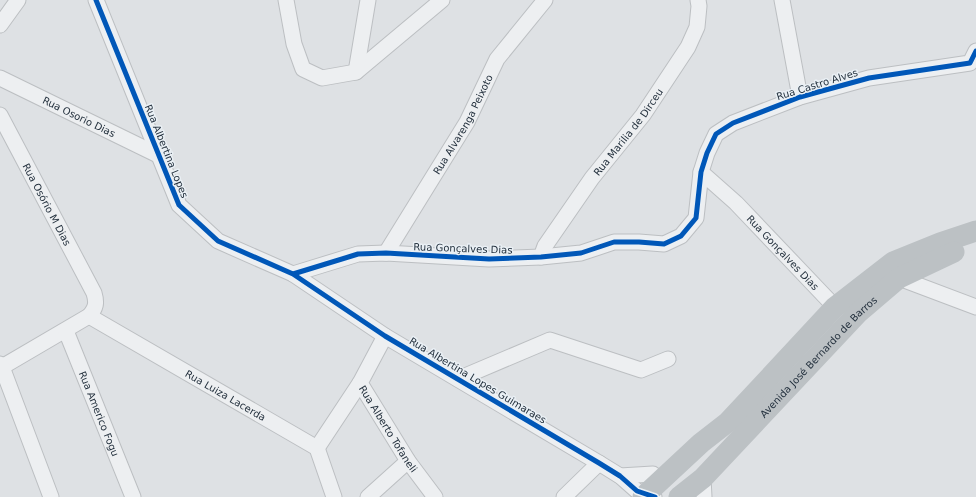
<svg xmlns="http://www.w3.org/2000/svg" width="976" height="497" viewBox="0 0 976 497" font-family="'DejaVu Sans',sans-serif">
  <rect width="100%" height="100%" fill="#dee1e4"/>
  <g fill="none" stroke-linecap="round" stroke-linejoin="round">
    <defs>
      <g id="minor">
        <path d="M 96,0 L 179,205 L 218,241 L 293,274 L 385,336 L 599,463 L 620,476 L 637,491 L 654,497"/>
        <path d="M 286,0 L 294,44 L 303,69 L 322,78 L 356,72 L 442,0"/>
        <path d="M 782,0 L 800,97"/>
        <path d="M 0,25 L 18,0"/>
        <path d="M 356,72 L 368,0"/>
        <path id="s1" d="M 0,78 L 158,155"/>
        <path id="s2" d="M 0,115 L 94,293 C 97,303 96,308 89,316 L 2,367"/>
        <path id="s3" d="M 701,172 L 736,203 L 835,307"/>
        <path id="s4" d="M 386,253 L 467,122 L 497,59 L 545,0"/>
        <path id="s5" d="M 541,257 L 545,246 L 592,178 L 643,115 L 688,47 L 697,27 L 699,6 L 698,0"/>
        <path d="M 293,274 L 358,254 L 386,253 L 489,259 L 541,257 L 581,253 L 614,242 L 639,242 L 664,244 L 681,236 L 696,218 L 701,172 L 707,153 L 716,134 L 733,123 L 800,97 L 869,78 L 970,63 L 976,51"/>
        <path d="M 899,278 L 976,307"/>
        <path id="s6" d="M 89,316 L 317,448 L 334,497"/>
        <path id="s7" d="M 66,331 L 133,497"/>
        <path id="s8" d="M 385,336 L 360,383 L 408,461 L 435,497"/>
        <path d="M 0,364 L 2,367 L 51,497"/>
        <path d="M 458,379 L 550,340 L 641,370 L 668,359"/>
        <path d="M 317,448 L 360,383"/>
        <path d="M 620,476 L 653,474"/>
        <path d="M 703,478 L 704,497"/>
        <path d="M 368,497 L 408,461"/>
        <path d="M 564,497 L 599,463"/>
      </g>
    </defs>
    <use href="#minor" stroke="#bcbfc2" stroke-width="17"/>
    <use href="#minor" stroke="#edeff1" stroke-width="15"/>
    <g stroke="#bcc1c4" stroke-width="21">
      <path d="M 643,497 L 701,443 L 728,422 L 835,307 L 893,262 L 940,243 L 976,231"/>
      <path id="s9" d="M 679,497 L 703,478 L 858,313 L 899,278 L 954,252"/>
    </g>
    <defs>
      <path id="cycleway" d="M 96,0 L 179,205 L 218,241 L 293,274 L 385,336 L 599,463 L 620,476 L 637,491 L 655,497
        M 293,274 L 358,254 L 386,253 L 489,259 L 541,257 L 581,253 L 614,242 L 639,242 L 664,244 L 681,236 L 696,218 L 701,172 L 707,153 L 716,134 L 733,123 L 800,97 L 869,78 L 970,63 L 976,51"/>
    </defs>
    <use href="#cycleway" stroke="#eaf0f5" stroke-width="8"/>
    <use href="#cycleway" stroke="#0057b8" stroke-width="5"/>
  </g>
  <g text-anchor="middle" stroke-width="3" stroke-linejoin="round" paint-order="stroke">
    <g font-size="10" fill="#24313e" stroke="#eaf0f5">
      <text transform="translate(817 84) rotate(-17)" y="4">Rua Castro Alves</text>
      <text dy="4" stroke="none"><textPath href="#s1" startOffset="88">Rua Osorio Dias</textPath></text>
      <text dy="4" stroke="none"><textPath href="#s4" startOffset="150">Rua Alvarenga Peixoto</textPath></text>
      <text dy="4" stroke="none"><textPath href="#s5" startOffset="153">Rua Marilia de Dirceu</textPath></text>
      <text transform="translate(167 151) rotate(68)" y="4">Rua Albertina Lopes</text>
      <text dy="4" stroke="none"><textPath href="#s2" startOffset="101">Rua Osório M Dias</textPath></text>
      <text transform="translate(463 248) rotate(2)" y="4">Rua Gonçalves Dias</text>
      <text dy="4" stroke="none"><textPath href="#s3" startOffset="115">Rua Gonçalves Dias</textPath></text>
      <text dy="4" stroke="none"><textPath href="#s9" startOffset="198">Avenida José Bernardo de Barros</textPath></text>
      <text transform="translate(478 380) rotate(31)" y="4">Rua Albertina Lopes Guimaraes</text>
      <text dy="4" stroke="none"><textPath href="#s6" startOffset="158">Rua Luiza Lacerda</textPath></text>
      <text dy="4" stroke="none"><textPath href="#s7" startOffset="89">Rua Americo Fogu</textPath></text>
      <text dy="4" stroke="none"><textPath href="#s8" startOffset="107">Rua Alberto Tofaneli</textPath></text>
    </g>
  </g>
</svg>
